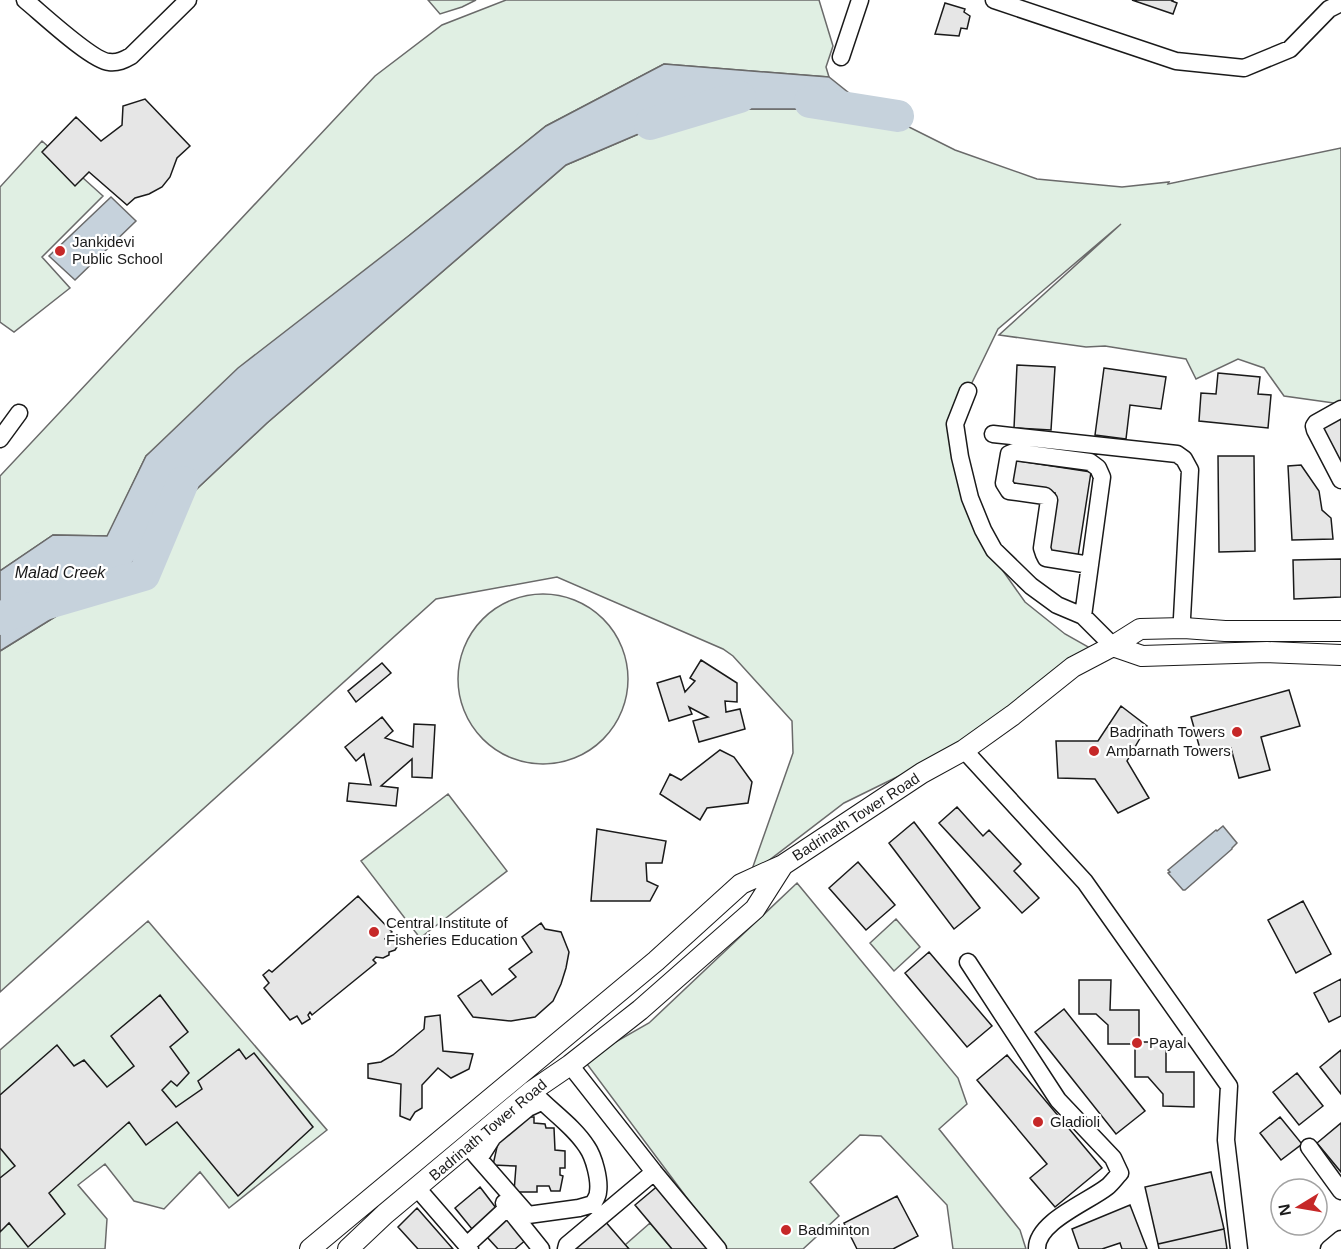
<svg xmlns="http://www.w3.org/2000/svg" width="1341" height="1249" viewBox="0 0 1341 1249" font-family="Helvetica,sans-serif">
  <rect width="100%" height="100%" fill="#fff"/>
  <path fill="#e0efe3" stroke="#6a6a6a" stroke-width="1.5" d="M 428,0 L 476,0 L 462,7 L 440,14 Z
    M 506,0 L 819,0 L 833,46 L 826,67 L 829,77 L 664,64 L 546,126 L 411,234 L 146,456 L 108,536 L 53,535 L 0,571 L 0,476 L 375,76 L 442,25 Z
    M 697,109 L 869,109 L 881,113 L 955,150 L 1037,179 L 1122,187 L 1169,182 L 1168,184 L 1341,148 L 1341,404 L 1284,396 L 1264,368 L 1238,359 L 1196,379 L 1186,359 L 1105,346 L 1086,347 L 999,335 L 1121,224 L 998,329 L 952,424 L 984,544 L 1025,602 L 1065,634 L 1099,653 L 978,747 L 901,775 L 844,803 L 750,875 L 793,753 L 792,721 L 733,656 L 723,649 L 557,577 L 436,599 L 0,992 L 0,651 L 121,576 L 185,500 L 267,423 L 566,165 Z
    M 42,141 L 103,196 L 42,257 L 70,288 L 14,332 L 0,322 L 0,187 Z
    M458 679a85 85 0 1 1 170 0a85 85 0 1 1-170 0Z
    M 448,794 L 507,871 L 420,938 L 361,861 Z
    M 797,883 L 958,1078 L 967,1104 L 939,1129 L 1020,1230 L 1026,1249 L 953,1249 L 947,1205 L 881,1136 L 860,1135 L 810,1182 L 839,1216 L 803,1249 L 725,1249 L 584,1060 L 649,1023 Z
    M 896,919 L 920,947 L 894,971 L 870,943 Z
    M 148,921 L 327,1130 L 229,1208 L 200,1172 L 164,1209 L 134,1201 L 105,1164 L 78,1185 L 107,1219 L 105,1249 L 0,1249 L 0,1050 Z
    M 650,1223 L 672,1249 L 629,1249 L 625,1245 Z"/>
  <path fill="#c6d2dc" stroke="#6a6a6a" stroke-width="1.5" d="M 664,64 L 829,77 L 869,109 L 697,109 L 566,165 L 267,423 L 185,500 L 121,576 L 0,651 L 0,571 L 53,535 L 107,536 L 146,456 L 238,368 L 411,234 L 546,126 Z
    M 111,197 L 136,221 L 75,280 L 49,256 Z
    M 1223,826 L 1237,843 L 1232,848 L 1232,849 L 1185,890 L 1183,890 L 1168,873 L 1170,872 L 1168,870 L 1216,830 L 1217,831 Z"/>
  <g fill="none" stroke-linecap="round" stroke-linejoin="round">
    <path stroke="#c6d2dc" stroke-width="32" d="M 810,102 L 898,116
      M 650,124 L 740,97
      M 0,619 L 4,616 L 144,575 L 183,482"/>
  </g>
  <path fill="#e6e6e6" stroke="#1a1a1a" stroke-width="1.5" d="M 1132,0 L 1173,0 L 1172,1 L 1177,3 L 1173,14 Z
    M 945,3 L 965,9 L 964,12 L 970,16 L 967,29 L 961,28 L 959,36 L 935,34 Z
    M 145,99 L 190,146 L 177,158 L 170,177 L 162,187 L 149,194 L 135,198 L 127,205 L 89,172 L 75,186 L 42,152 L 76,117 L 101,141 L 122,125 L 123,106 Z
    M 1017,365 L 1055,367 L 1051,430 L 1014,428 Z
    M 1104,368 L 1166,377 L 1161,409 L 1130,405 L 1126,439 L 1095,435 Z
    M 1218,373 L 1260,377 L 1258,394 L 1271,395 L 1268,428 L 1199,421 L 1201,393 L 1216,394 Z
    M 1341,412 L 1341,469 L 1316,427 Z
    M 1218,456 L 1254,456 L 1255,551 L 1219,552 Z
    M 1012,460 L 1091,472 L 1078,556 L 1047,552 L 1055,493 L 1008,486 Z
    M 1301,465 L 1319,491 L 1322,510 L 1331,518 L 1333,539 L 1292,540 L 1288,466 Z
    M 1341,559 L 1341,597 L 1294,599 L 1293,560 Z
    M 701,660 L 737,683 L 737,702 L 725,701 L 726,712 L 740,709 L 745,729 L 699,742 L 693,721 L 708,717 L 689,707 L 692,714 L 669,721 L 657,683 L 680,676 L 685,692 L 695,681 L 690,678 Z
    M 382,663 L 391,673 L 356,702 L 348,691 Z
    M 1289,690 L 1300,726 L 1261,737 L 1270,770 L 1239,778 L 1231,748 L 1202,756 L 1191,717 Z
    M 1121,706 L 1147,726 L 1127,761 L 1149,798 L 1118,813 L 1095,779 L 1058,778 L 1056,741 L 1098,741 Z
    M 382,717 L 393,731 L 385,738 L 413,747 L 414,724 L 435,725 L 432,778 L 412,777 L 412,759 L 381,786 L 398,788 L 396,806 L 347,801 L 349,783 L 371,785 L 364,754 L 356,761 L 345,747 Z
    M 720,750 L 734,757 L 752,782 L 748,803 L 707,808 L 700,820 L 660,794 L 670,774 L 681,780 Z
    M 957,807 L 983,836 L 989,830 L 1021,864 L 1014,871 L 1039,898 L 1022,913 L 939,823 Z
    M 914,822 L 980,908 L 954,929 L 889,843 Z
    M 597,829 L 666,841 L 662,863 L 646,863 L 647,881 L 658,886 L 650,901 L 591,901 Z
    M 858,862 L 895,905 L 866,930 L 829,888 Z
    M 358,896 L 392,932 L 385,939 L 388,941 L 395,941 L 397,947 L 395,950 L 389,952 L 389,955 L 383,958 L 376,957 L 373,960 L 376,963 L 312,1015 L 310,1012 L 308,1015 L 310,1019 L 302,1024 L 297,1016 L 290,1020 L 264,988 L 269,983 L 263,975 L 269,970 L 272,972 Z
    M 1303,901 L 1331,954 L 1296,973 L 1268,920 Z
    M 541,923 L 545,929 L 561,932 L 569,952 L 566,968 L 561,984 L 553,1001 L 535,1017 L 511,1021 L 473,1017 L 458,996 L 481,980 L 492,995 L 516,977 L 509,969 L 532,952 L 522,937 Z
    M 929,952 L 992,1026 L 967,1047 L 905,973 Z
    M 1341,979 L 1341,1016 L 1329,1022 L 1314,993 Z
    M 1079,980 L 1111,980 L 1110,1010 L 1139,1010 L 1139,1042 L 1166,1042 L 1166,1072 L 1194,1072 L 1194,1107 L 1163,1106 L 1163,1094 L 1148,1077 L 1135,1077 L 1135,1044 L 1108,1044 L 1108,1025 L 1096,1014 L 1079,1014 Z
    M 160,995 L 188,1032 L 170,1047 L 189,1073 L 177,1086 L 171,1081 L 162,1090 L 176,1107 L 202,1089 L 198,1081 L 239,1049 L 246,1059 L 254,1053 L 313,1127 L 238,1196 L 177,1122 L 146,1145 L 129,1122 L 49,1193 L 65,1214 L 28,1247 L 9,1223 L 0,1232 L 0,1178 L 15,1166 L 0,1148 L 0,1095 L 57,1045 L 74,1066 L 84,1060 L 107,1087 L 134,1066 L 111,1036 Z
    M 1064,1009 L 1145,1111 L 1116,1134 L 1035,1032 Z
    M 440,1015 L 443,1051 L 473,1054 L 469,1069 L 451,1078 L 438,1068 L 422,1085 L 422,1108 L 415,1112 L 410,1120 L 400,1116 L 401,1084 L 368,1078 L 368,1064 L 381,1062 L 393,1055 L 424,1029 L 425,1017 Z
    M 1341,1050 L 1341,1094 L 1320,1067 Z
    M 1007,1055 L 1102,1168 L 1055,1207 L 1030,1178 L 1047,1164 L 977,1080 Z
    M 1297,1073 L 1323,1106 L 1299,1125 L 1273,1092 Z
    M 528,1117 L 534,1117 L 534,1123 L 545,1124 L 546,1128 L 554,1128 L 555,1150 L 565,1151 L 565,1168 L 560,1168 L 560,1175 L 563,1176 L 560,1191 L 551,1191 L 549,1186 L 537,1186 L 537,1192 L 514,1192 L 516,1166 L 493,1165 L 497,1147 L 491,1144 Z
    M 1280,1117 L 1302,1144 L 1281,1160 L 1260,1133 Z
    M 1341,1123 L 1341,1172 L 1317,1143 Z
    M 1211,1172 L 1224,1229 L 1158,1244 L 1145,1187 Z
    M 660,1184 L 714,1249 L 672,1249 L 635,1205 Z
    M 480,1187 L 496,1208 L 472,1229 L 455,1208 Z
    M 897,1196 L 918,1236 L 893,1249 L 857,1249 L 844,1223 Z
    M 1130,1205 L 1147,1249 L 1122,1249 L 1120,1243 L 1102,1249 L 1079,1249 L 1072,1229 Z
    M 417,1208 L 453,1249 L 418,1249 L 398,1227 Z
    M 509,1217 L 527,1239 L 515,1249 L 498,1249 L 487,1237 Z
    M 604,1220 L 629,1249 L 574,1249 Z
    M 1224,1229 L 1227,1249 L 1159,1249 L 1158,1244 Z"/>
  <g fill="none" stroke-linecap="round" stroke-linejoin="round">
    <defs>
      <path id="minor" d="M 25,0 C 41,13 92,61 109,62 C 118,63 124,60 131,56 L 188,0
        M 994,0 L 1176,61 L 1244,68 L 1290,49 L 1329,9 L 1341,3
        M 841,57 L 860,0
        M 968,391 L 955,424 L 960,457 L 970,498 L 983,530 L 994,550 L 1031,586 L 1057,605 L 1083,616 L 1113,646
        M 1341,409 L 1316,423 L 1314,426 L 1315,430 L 1341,480
        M 993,434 L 1177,454 L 1184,459 L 1190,470 L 1182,618 L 1184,628
        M 0,439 L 19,413
        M 1083,616 L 1102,477 L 1098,468 L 1090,462 L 1014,452 L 1009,454 L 1004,483 L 1009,491 L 1045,496 L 1049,500 L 1042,548 L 1044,554 L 1046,558 L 1090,565
        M 964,750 L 1085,882 L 1229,1086 L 1226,1140 L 1239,1249
        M 968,962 L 1058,1100 L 1113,1158 L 1120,1173 C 1116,1177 1112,1183 1107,1187 C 1088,1202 1036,1222 1037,1249
        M 570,1065 L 654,1172 L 718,1249
        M 469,1144 L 473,1152 L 479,1159 L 528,1215 L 579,1208 L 593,1204 C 595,1200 598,1196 598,1192 C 600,1180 594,1157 587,1147 C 573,1125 549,1110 532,1091
        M 1309,1147 L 1341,1191
        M 479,1159 L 493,1137 L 528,1108 L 541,1102
        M 417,1188 L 470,1249
        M 504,1203 L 541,1249
        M 467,1245 L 507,1208
        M 566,1249 L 567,1245 L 654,1172
        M 1329,1249 L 1341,1239"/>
      <path id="tertiary" d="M 1113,646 L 1142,656 L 1267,652 L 1341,655
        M 310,1249 L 656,961 L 741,884 L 783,865
        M 348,1249 L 385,1214 L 532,1091 L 570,1065 L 640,1010 L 755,909 L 783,865 L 922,773 L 964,750 L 1013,715 L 1073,667 L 1113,646 L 1140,629 L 1184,628 L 1225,631 L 1341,631"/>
    </defs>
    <use href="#minor" stroke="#1a1a1a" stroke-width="19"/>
    <use href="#tertiary" stroke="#1a1a1a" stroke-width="22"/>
    <use href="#minor" stroke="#fff" stroke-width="16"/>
    <use href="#tertiary" stroke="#fff" stroke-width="20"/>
  </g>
  <g fill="#c62828" stroke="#fff" stroke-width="2">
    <circle cx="60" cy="251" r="6"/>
    <circle cx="1237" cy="732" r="6"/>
    <circle cx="1094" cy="751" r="6"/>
    <circle cx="374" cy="932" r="6"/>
    <circle cx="1137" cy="1043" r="6"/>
    <circle cx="1038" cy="1122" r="6"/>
    <circle cx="786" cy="1230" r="6"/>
  </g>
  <g text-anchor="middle" stroke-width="4.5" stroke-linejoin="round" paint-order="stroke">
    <g font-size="15" fill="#1a1a1a" stroke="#fff" text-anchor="start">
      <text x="72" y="247">Jankidevi<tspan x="72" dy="17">Public School</tspan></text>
      <text x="1225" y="737" text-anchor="end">Badrinath Towers</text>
      <text x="1106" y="756">Ambarnath Towers</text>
      <text x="386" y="928">Central Institute of<tspan x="386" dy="17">Fisheries Education</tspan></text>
      <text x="1149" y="1048">Payal</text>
      <text x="1050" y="1127">Gladioli</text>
      <text x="798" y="1235">Badminton</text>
    </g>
    <g font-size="15" fill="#1a1a1a" stroke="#fff">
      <text transform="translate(856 817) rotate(-33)" y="5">Badrinath Tower Road</text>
      <text transform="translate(488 1130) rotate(-40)" y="5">Badrinath Tower Road</text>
    </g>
    <g font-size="16" font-style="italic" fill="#1a1a1a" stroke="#fff">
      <text x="60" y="578">Malad Creek</text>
    </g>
  </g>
  <g transform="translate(1299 1207) rotate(259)"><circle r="28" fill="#ffffff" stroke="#a3a3a3" stroke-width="1.5"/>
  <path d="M0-4.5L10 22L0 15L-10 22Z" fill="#c62828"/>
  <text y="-9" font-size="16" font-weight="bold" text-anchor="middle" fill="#1a1a1a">N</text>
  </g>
</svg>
